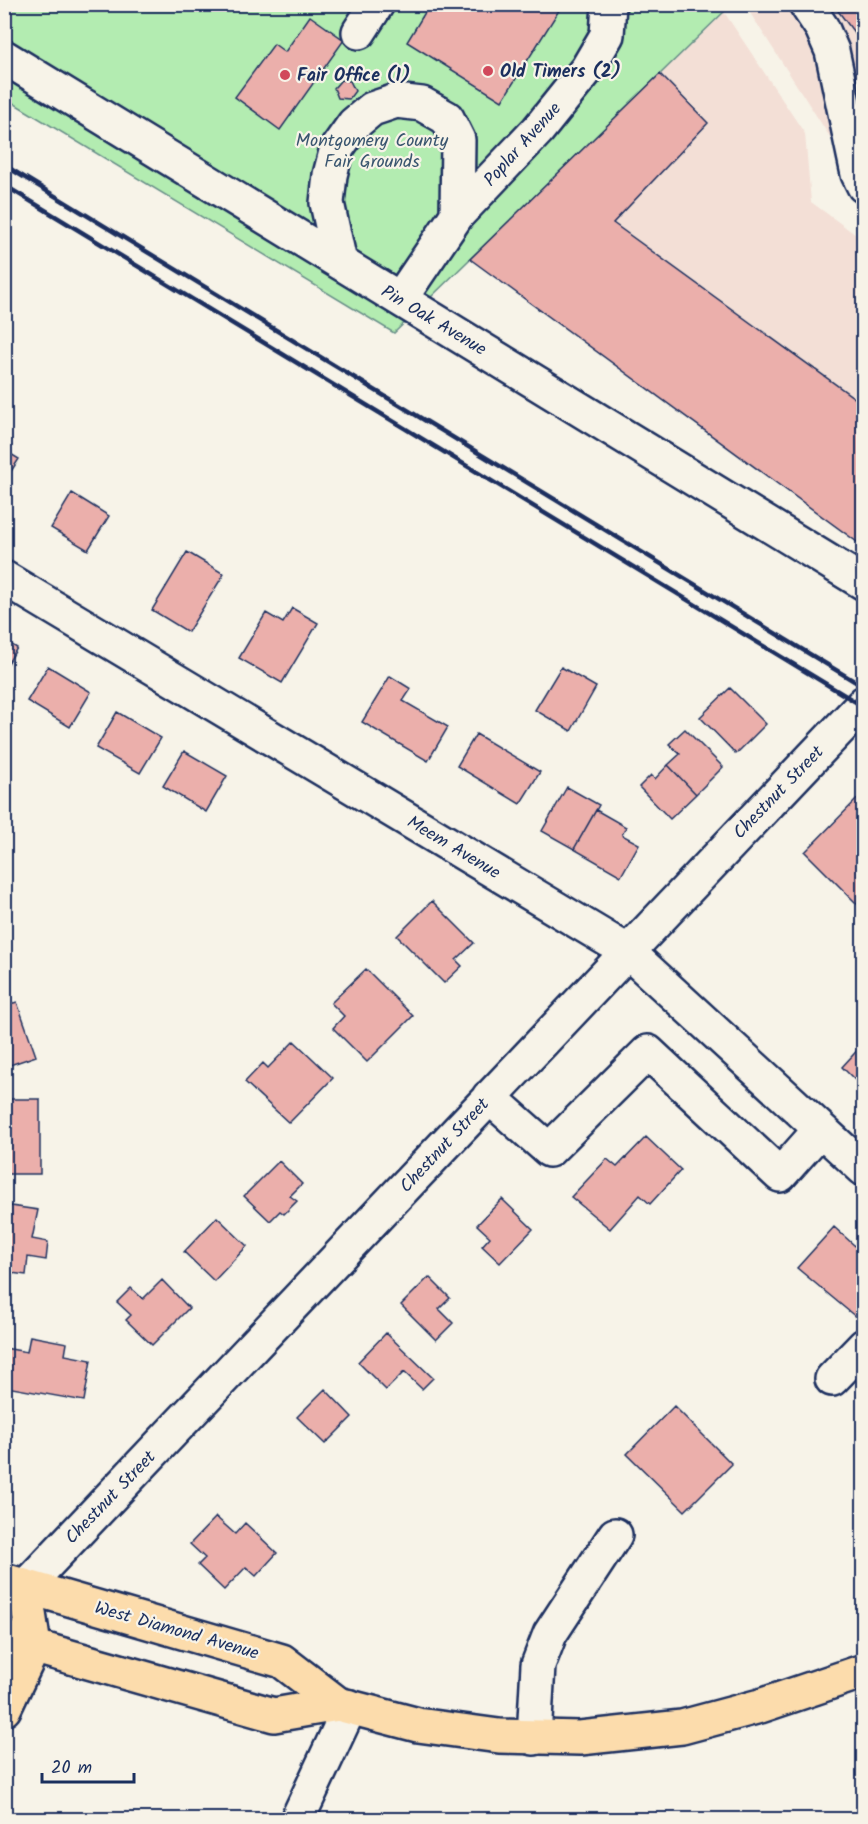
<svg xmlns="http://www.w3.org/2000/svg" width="868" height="1824" viewBox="0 0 868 1824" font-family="Kalam,sans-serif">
  <rect width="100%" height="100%" fill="#f7f3e8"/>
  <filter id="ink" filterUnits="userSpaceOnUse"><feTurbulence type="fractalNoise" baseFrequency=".0167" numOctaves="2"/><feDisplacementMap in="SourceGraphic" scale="12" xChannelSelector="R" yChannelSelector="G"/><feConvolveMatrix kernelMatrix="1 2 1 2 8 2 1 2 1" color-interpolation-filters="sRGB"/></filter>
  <g filter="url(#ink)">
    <path fill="#f3dfd6" d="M 745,5 L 863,5 L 863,175 L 848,165 Z
      M 724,12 L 805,134 L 811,202 L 863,240 L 863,405 L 613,223 L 708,123 L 660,74 Z"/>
    <path fill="#b3ecb1" stroke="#678e88" stroke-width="1.5" d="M 4,5 L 731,5 L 394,333 L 5,98 Z"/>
    <path fill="#ebafab" stroke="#1b2f5e" stroke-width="1.5" d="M 430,4 L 563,4 L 502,101 L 407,42 Z
      M 833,4 L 864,4 L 864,46 Z
      M 310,16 L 344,40 L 280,130 L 235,97 L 274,44 L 285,52 Z
      M 660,74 L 708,123 L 613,223 L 864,405 L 864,547 L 470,259 Z
      M 341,80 L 350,81 L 355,91 L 349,99 L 338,98 L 334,88 Z
      M 4,450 L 19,459 L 4,482 Z
      M 72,493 L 109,516 L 88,550 L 51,528 Z
      M 187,552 L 224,574 L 188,632 L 152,610 Z
      M 292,608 L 318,623 L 282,683 L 239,658 L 266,613 L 283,623 Z
      M 4,640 L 17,648 L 4,670 Z
      M 48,666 L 91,692 L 70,727 L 27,701 Z
      M 561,667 L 596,687 L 571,731 L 535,710 Z
      M 390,676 L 411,689 L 403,701 L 448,727 L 428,761 L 362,722 Z
      M 730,688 L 766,724 L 736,754 L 700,717 Z
      M 117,712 L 161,738 L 140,773 L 96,748 Z
      M 685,729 L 723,767 L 696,794 L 668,765 L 680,754 L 669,744 Z
      M 476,734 L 540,772 L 520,804 L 457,766 Z
      M 184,751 L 227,776 L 206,812 L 163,786 Z
      M 668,765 L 696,794 L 670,819 L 639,787 L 651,775 L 655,779 Z
      M 567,787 L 599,805 L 574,849 L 542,831 Z
      M 864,792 L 864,911 L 805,852 Z
      M 596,810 L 626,827 L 622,835 L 639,844 L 621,876 L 574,849 Z
      M 432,901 L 474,943 L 456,960 L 462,966 L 444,983 L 397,936 Z
      M 366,969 L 413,1016 L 367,1062 L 333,1028 L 344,1016 L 331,1003 Z
      M 17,1002 L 36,1056 L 4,1067 L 4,1006 Z
      M 294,1041 L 333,1078 L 289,1123 L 245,1082 L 263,1063 L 268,1068 Z
      M 864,1043 L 864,1089 L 842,1067 Z
      M 4,1099 L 40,1099 L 40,1174 L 4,1174 Z
      M 646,1137 L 681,1170 L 650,1204 L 640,1195 L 610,1229 L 571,1197 L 607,1159 L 617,1167 Z
      M 279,1161 L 302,1184 L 290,1196 L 297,1201 L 284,1214 L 280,1211 L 270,1221 L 244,1196 Z
      M 502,1199 L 533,1229 L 500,1263 L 482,1246 L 490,1237 L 477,1225 Z
      M 4,1205 L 38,1210 L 32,1239 L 48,1242 L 46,1260 L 28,1257 L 26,1275 L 4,1272 Z
      M 217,1217 L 247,1246 L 214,1281 L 184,1252 Z
      M 834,1227 L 864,1254 L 863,1323 L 797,1268 Z
      M 429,1277 L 450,1298 L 439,1309 L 453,1323 L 436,1340 L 401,1305 Z
      M 162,1280 L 189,1308 L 152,1345 L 126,1320 L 131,1315 L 117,1302 L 131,1288 L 143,1299 Z
      M 386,1333 L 433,1378 L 422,1389 L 404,1372 L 386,1390 L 358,1362 Z
      M 30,1336 L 67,1343 L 65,1355 L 91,1360 L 84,1401 L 7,1387 L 4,1402 L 4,1348 L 27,1352 Z
      M 325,1389 L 352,1417 L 325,1444 L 297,1417 Z
      M 674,1406 L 732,1464 L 685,1511 L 627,1454 Z
      M 216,1517 L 235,1534 L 245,1523 L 277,1553 L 256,1576 L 246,1567 L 224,1590 L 198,1565 L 205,1558 L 190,1544 Z"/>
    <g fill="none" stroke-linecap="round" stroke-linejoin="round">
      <defs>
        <path id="minor" d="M 806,4 L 822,28 L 832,51 L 858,174 L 864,186
          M 359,32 L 377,4
          M 4,57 L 864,583
          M 457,215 L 538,130 L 587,69 L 607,35 L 609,4
          M 340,262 L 327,203 L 330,175 L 337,148 L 354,124 L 372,109 L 396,101 L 422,104 L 447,118 L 458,140 L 457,215 L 400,299
          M 4,578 L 627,951 L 864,1169
          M 489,1097 L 549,1150 L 648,1052 L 780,1175 L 820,1130
          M 832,1379 L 864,1346
          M 25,1587 L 864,703
          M 534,1738 L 538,1665 L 550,1634 L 615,1535
          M 297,1820 L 350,1707"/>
        <path id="major" d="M 4,1580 L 282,1661 L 338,1704 L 418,1725 L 499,1736 L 580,1738 L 682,1727 L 760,1706 L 864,1671
          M 4,1638 L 274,1715 L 338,1704
          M 4,1709 L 34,1646 L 25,1587"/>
      </defs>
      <use href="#minor" stroke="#1b2f5e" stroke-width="38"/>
      <use href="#major" stroke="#1b2f5e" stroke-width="38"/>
      <use href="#minor" stroke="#f7f3e8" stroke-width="33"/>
      <use href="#major" stroke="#fcdcac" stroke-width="33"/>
      <path stroke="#1b2f5e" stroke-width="4.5" d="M 4,165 L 864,687
        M 4,185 L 864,707"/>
    </g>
  </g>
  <g fill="#d1495b" stroke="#f7f3e8" stroke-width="2">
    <circle cx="488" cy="71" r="6"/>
    <circle cx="285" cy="75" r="6"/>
  </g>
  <g text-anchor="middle" stroke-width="4.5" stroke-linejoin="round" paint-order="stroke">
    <g font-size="18" font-weight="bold" fill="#1b2f5e" stroke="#f7f3e8" text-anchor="start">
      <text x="500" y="77">Old Timers (2)</text>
      <text x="297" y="81">Fair Office (1)</text>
    </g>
    <g font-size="18" fill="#39556f" stroke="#f7f3e8">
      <text x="372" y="146">Montgomery County<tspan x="372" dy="21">Fair Grounds</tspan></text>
    </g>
    <g font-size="18" fill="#1b2f5e" stroke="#f7f3e8">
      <text transform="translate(522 144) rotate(-48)" y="6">Poplar Avenue</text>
      <text transform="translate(434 320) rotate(31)" y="6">Pin Oak Avenue</text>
      <text transform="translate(778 792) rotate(-46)" y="6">Chestnut Street</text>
      <text transform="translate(454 847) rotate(31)" y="6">Meem Avenue</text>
      <text transform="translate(444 1145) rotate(-47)" y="6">Chestnut Street</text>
      <text transform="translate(110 1497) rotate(-46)" y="6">Chestnut Street</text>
      <text transform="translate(177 1630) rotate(16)" y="6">West Diamond Avenue</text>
    </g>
  </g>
  <rect width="868" height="1824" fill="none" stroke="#f7f3e8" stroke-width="24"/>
  <rect x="12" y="12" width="844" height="1800" fill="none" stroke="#1b2f5e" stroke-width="2" filter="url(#ink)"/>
  <path d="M42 1773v9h92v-9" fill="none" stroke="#1b2f5e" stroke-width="3"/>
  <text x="51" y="1773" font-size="18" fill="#1b2f5e" stroke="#f7f3e8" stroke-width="4.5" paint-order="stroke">20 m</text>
</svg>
